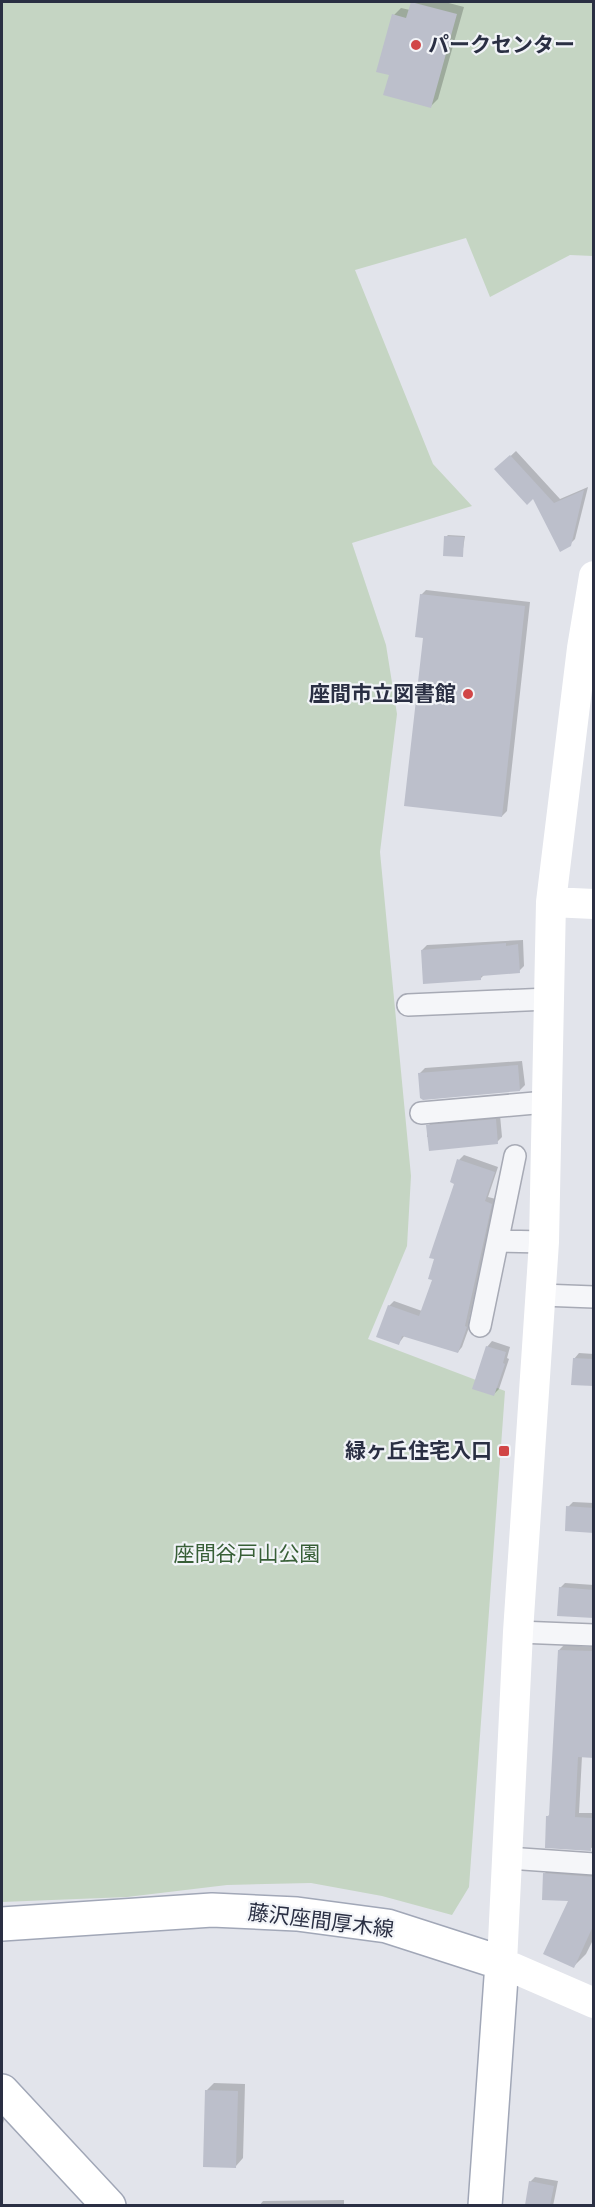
<svg xmlns="http://www.w3.org/2000/svg" width="595" height="2207" viewBox="0 0 595 2207" font-family="'PT Sans','Noto Sans JP',sans-serif">
  <rect width="100%" height="100%" fill="#e2e4eb"/>
  <path fill="#c5d5c3" d="M 2,2 L 593,2 L 593,256 L 570,255 L 490,297 L 466,238 L 355,270 L 433,464 L 472,506 L 352,543 L 386,645 L 397,714 L 380,852 L 411,1176 L 407,1246 L 368,1339 L 505,1391 L 469,1887 L 452,1915 L 382,1896 L 311,1883 L 227,1885 L 127,1897 L 2,1902 Z"/>
  <path fill="#0003" d="M 413,2 L 445,2 L 464,7 L 438,99 L 430,107 L 391,74 L 394,15 L 401,8 L 410,10 Z
    M 516,451 L 560,499 L 588,487 L 575,539 L 570,544 L 534,497 L 497,469 Z
    M 448,535 L 465,536 L 462,555 L 446,537 Z
    M 426,590 L 530,602 L 507,811 L 502,816 L 424,637 L 421,595 Z
    M 523,940 L 524,966 L 519,971 L 485,974 L 481,978 L 422,950 L 427,945 Z
    M 522,1061 L 525,1085 L 520,1090 L 420,1073 L 425,1068 Z
    M 500,1115 L 502,1137 L 497,1142 L 427,1137 L 428,1126 L 433,1121 Z
    M 464,1155 L 498,1167 L 488,1197 L 496,1199 L 469,1321 L 471,1322 L 462,1347 L 458,1352 L 405,1335 L 399,1343 L 389,1306 L 394,1301 L 422,1311 L 433,1279 L 456,1183 L 459,1160 Z
    M 492,1341 L 510,1347 L 507,1358 L 509,1359 L 499,1389 L 494,1394 L 487,1347 Z
    M 579,1353 L 594,1354 L 594,1384 L 574,1359 Z
    M 573,1502 L 594,1503 L 594,1531 L 568,1507 Z
    M 565,1583 L 594,1585 L 594,1617 L 560,1588 Z
    M 564,1645 L 594,1647 L 594,1757 L 582,1756 L 579,1813 L 594,1813 L 594,1846 L 590,1849 L 548,1816 L 551,1813 L 559,1650 Z
    M 557,1861 L 594,1863 L 594,1900 L 544,1874 Z
    M 594,1912 L 594,1938 L 586,1954 L 574,1966 Z
    M 214,2083 L 245,2084 L 243,2158 L 236,2166 L 206,2091 Z
    M 2,2107 L 7,2110 L 2,2127 Z
    M 535,2177 L 558,2181 L 553,2206 L 526,2206 L 530,2182 Z
    M 344,2200 L 344,2206 L 259,2206 L 263,2201 Z"/>
  <path fill="#bcbfcb" d="M 411,2 L 457,14 L 431,108 L 383,95 L 389,75 L 376,72 L 392,14 L 406,18 Z
    M 510,455 L 554,503 L 584,490 L 571,546 L 560,552 L 533,499 L 527,505 L 494,469 Z
    M 444,536 L 464,537 L 463,557 L 443,556 Z
    M 420,594 L 525,606 L 502,817 L 404,806 L 423,638 L 415,637 Z
    M 506,943 L 506,946 L 518,944 L 520,973 L 481,976 L 481,980 L 423,984 L 421,950 Z
    M 518,1065 L 520,1091 L 423,1100 L 420,1098 L 418,1073 Z
    M 496,1119 L 498,1144 L 429,1151 L 426,1125 Z
    M 457,1159 L 495,1172 L 485,1201 L 492,1204 L 465,1326 L 467,1327 L 458,1353 L 402,1336 L 399,1345 L 376,1337 L 388,1305 L 419,1316 L 432,1280 L 428,1279 L 434,1259 L 429,1258 L 454,1184 L 450,1182 Z
    M 486,1346 L 506,1352 L 503,1363 L 505,1364 L 494,1396 L 472,1389 Z
    M 573,1358 L 594,1359 L 594,1386 L 571,1385 Z
    M 566,1506 L 594,1508 L 594,1533 L 565,1531 Z
    M 559,1587 L 594,1590 L 594,1618 L 557,1616 Z
    M 558,1650 L 594,1651 L 594,1758 L 578,1757 L 575,1817 L 592,1818 L 591,1851 L 545,1848 L 546,1816 L 549,1816 Z
    M 543,1873 L 594,1877 L 594,1924 L 574,1968 L 543,1954 L 568,1901 L 542,1900 Z
    M 205,2090 L 238,2091 L 236,2168 L 203,2167 Z
    M 529,2181 L 554,2186 L 550,2205 L 525,2205 Z"/>
  <g fill="none" stroke-linecap="round" stroke-linejoin="round">
    <defs>
      <path id="street" d="M 408,1005 L 548,999
        M 421,1113 L 546,1102
        M 499,1241 L 544,1242
        M 541,1295 L 594,1297
        M 480,1326 L 515,1156
        M 518,1632 L 594,1635
        M 507,1858 L 594,1864"/>
      <path id="primary" d="M 2,1924 L 212,1910 L 297,1914 L 387,1926 L 502,1963 L 485,2206
        M 2,2091 L 109,2206"/>
    </defs>
    <use href="#street" stroke="#a7aab5" stroke-width="24"/>
    <use href="#primary" stroke="#a1a7b7" stroke-width="36"/>
    <use href="#street" stroke="#f5f6f9" stroke-width="21"/>
    <path stroke="#fff" stroke-width="30" d="M 594,576 L 582,648 L 551,902 L 544,1242 L 518,1632 L 502,1963 L 594,2003
      M 551,902 L 594,904"/>
    <use href="#primary" stroke="#fff" stroke-width="33"/>
  </g>
  <g fill="#d14647" stroke="#f2f4f8" stroke-width="2">
    <circle cx="416" cy="45" r="6"/>
    <circle cx="468" cy="694" r="6"/>
    <rect x="498" y="1445" width="12" height="12" rx="3"/>
  </g>
  <g text-anchor="middle" stroke-width="4.5" stroke-linejoin="round" paint-order="stroke">
    <g font-size="21" font-weight="bold" fill="#2a2f43" stroke="#f2f4f8" text-anchor="end">
      <text x="428" y="52" text-anchor="start">パークセンター</text>
      <text x="456" y="701">座間市立図書館</text>
      <text x="492" y="1458">緑ヶ丘住宅入口</text>
    </g>
    <g font-size="21" fill="#385f37" stroke="#f2f4f8">
      <text x="247" y="1561">座間谷戸山公園</text>
    </g>
    <g font-size="21" fill="#2a2f43" stroke="#f2f4f8">
      <text transform="translate(321 1921) rotate(7)" y="7">藤沢座間厚木線</text>
    </g>
  </g>
  <rect width="595" height="2207" fill="none" stroke="#2a2f43" stroke-width="6"/>
</svg>
